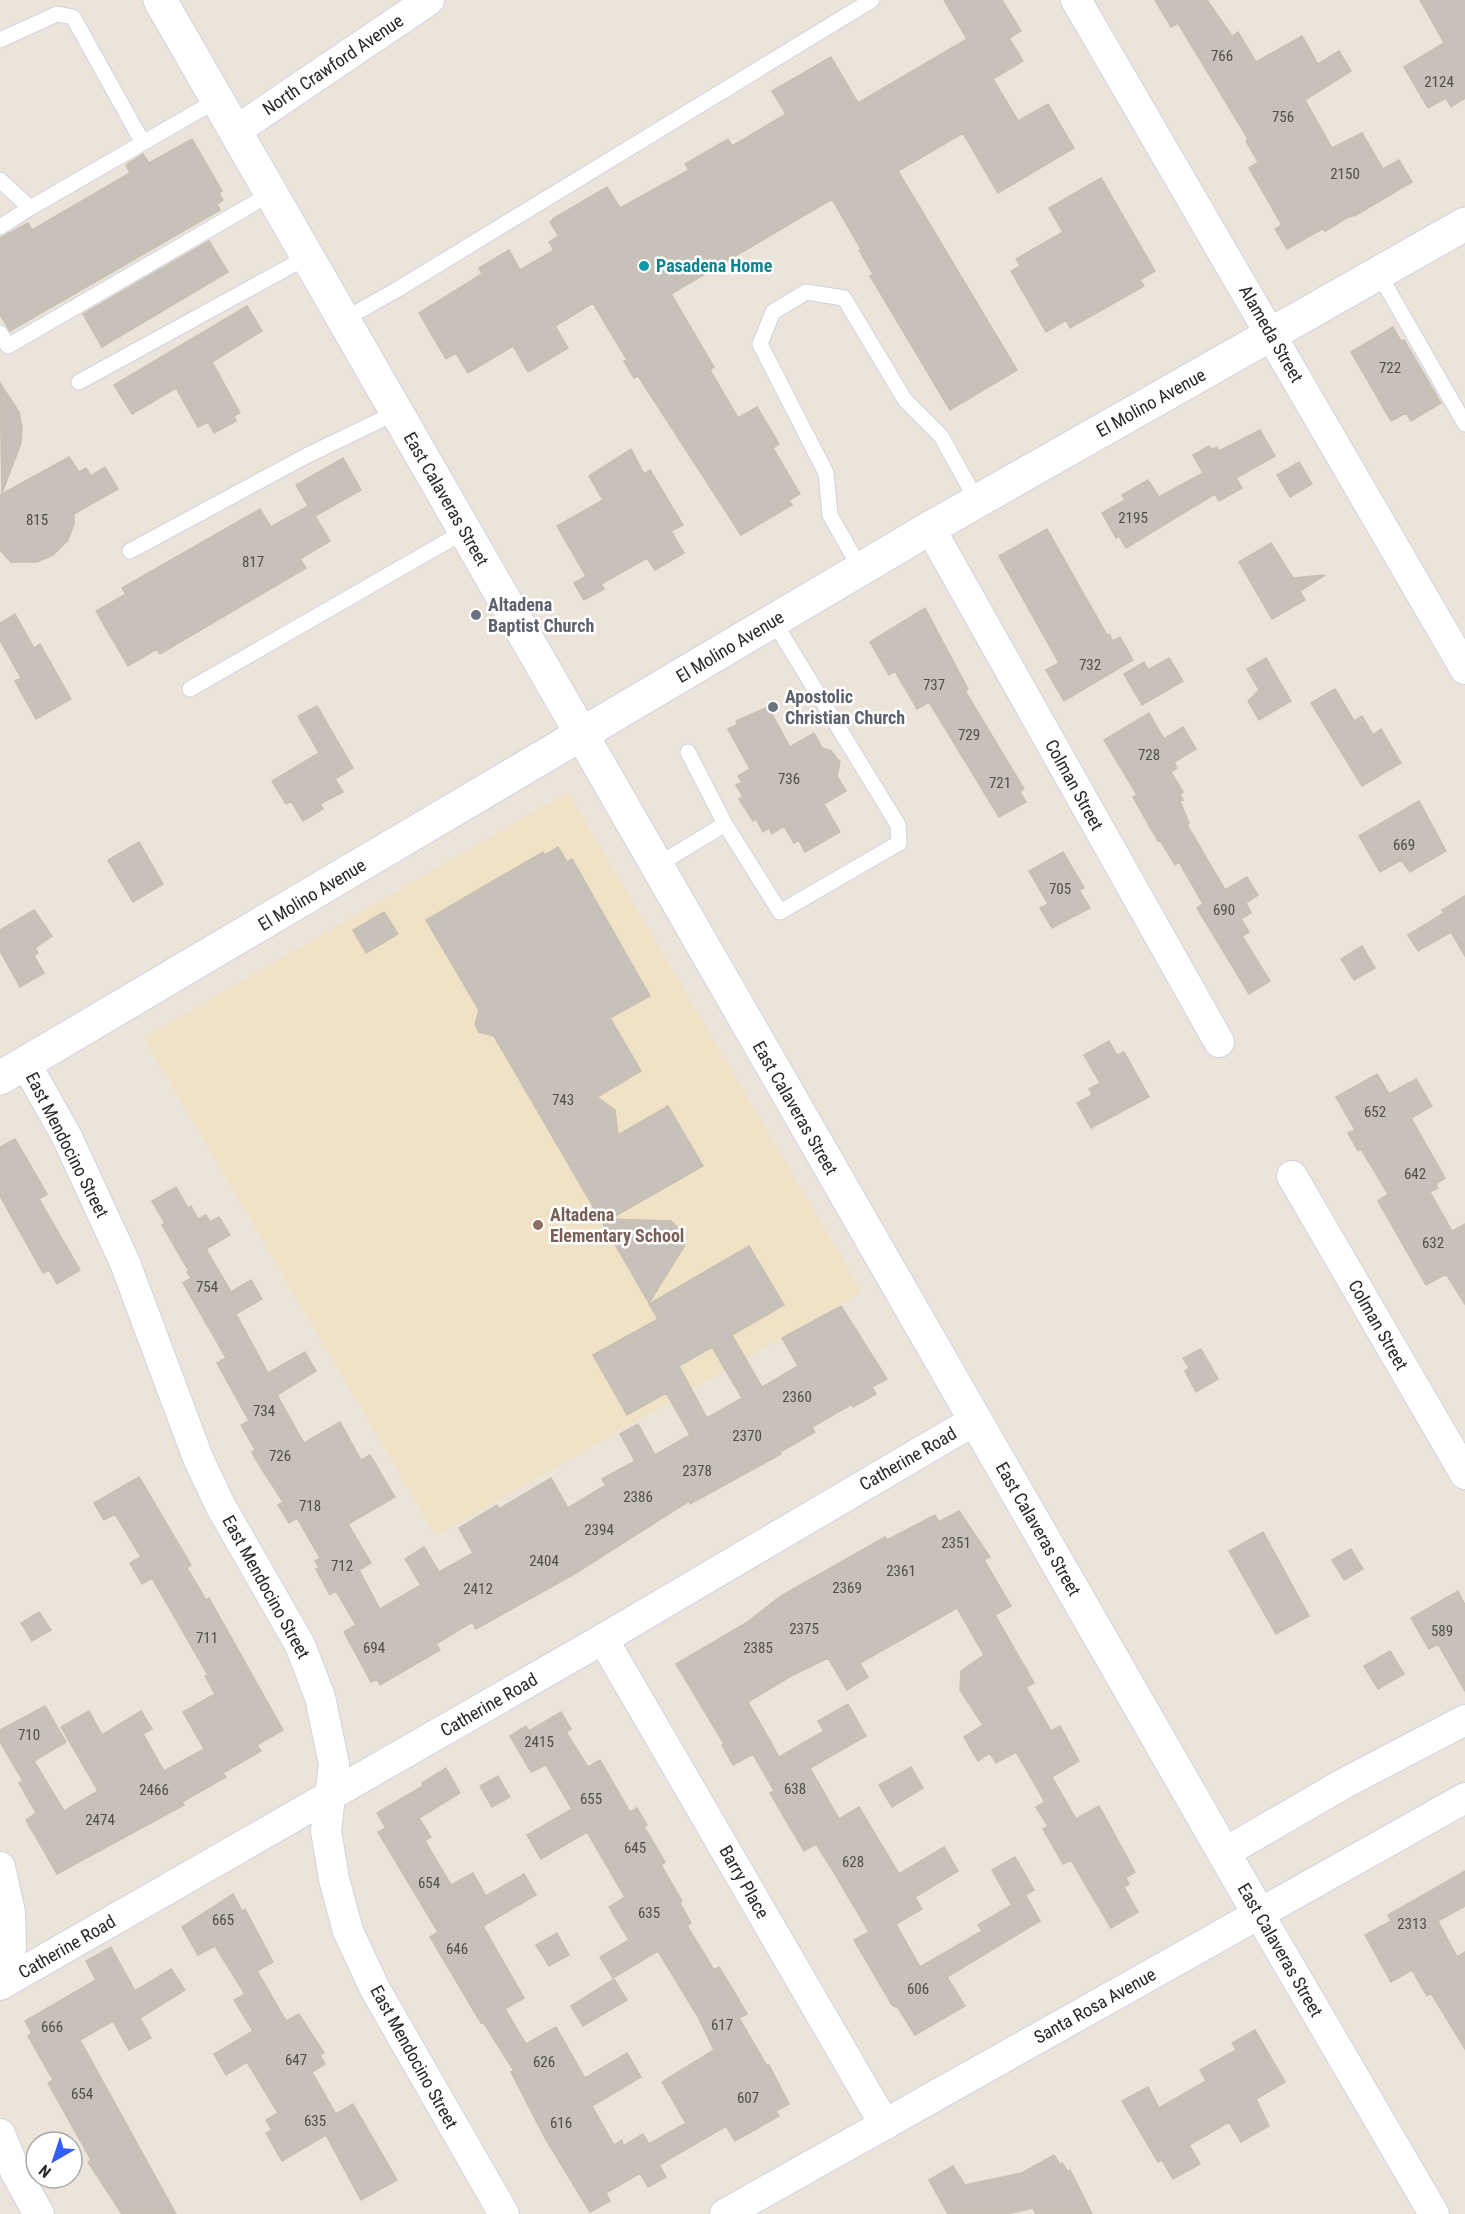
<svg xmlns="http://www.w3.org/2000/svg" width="1465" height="2214" viewBox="0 0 1465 2214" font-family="'Roboto Condensed',sans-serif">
  <rect width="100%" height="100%" fill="#ece4d9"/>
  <path fill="#f0e2c6" d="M 568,792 L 862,1292 L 436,1536 L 144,1038 Z"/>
  <path fill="#c7c1b9" stroke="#c7c0b3" stroke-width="1.5" fill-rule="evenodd" d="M 944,0 L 1002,0 L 1021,31 L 1009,38 L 1023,61 L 993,79 L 1018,121 L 1048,104 L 1074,148 L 998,193 L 963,133 L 898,171 L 1017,370 L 950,410 L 870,276 L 873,274 L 859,250 L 861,249 L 832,199 L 671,294 L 714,367 L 710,370 L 738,418 L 757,407 L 779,444 L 773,448 L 800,494 L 789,500 L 792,505 L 741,535 L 638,376 L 634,378 L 624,361 L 627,360 L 593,303 L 555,326 L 568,348 L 528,372 L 513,346 L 468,373 L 456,353 L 446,359 L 419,313 L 482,274 L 479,268 L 509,250 L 520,270 L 554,250 L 549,242 L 559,236 L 550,222 L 554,218 L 607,187 L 620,208 L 689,170 L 685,164 L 728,139 L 732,146 L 786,114 L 772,91 L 831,57 L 858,103 L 967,39 Z
    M 1155,0 L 1207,0 L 1232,36 L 1238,32 L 1256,62 L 1302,36 L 1318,64 L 1339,51 L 1351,71 L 1305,100 L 1332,148 L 1362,133 L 1383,169 L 1399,160 L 1412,182 L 1356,215 L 1348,217 L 1325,231 L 1322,229 L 1287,249 L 1275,229 L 1282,225 L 1249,168 L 1258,162 L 1246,141 L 1248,139 L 1178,23 L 1171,27 Z
    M 1420,0 L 1465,0 L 1465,98 L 1451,107 L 1446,98 L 1428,108 L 1404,67 L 1444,43 Z
    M 192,139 L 222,191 L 219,193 L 223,200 L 217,204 L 220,210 L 10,331 L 0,315 L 0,238 L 28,223 L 32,230 L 130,173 L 126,165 L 143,154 L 149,163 Z
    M 1101,178 L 1155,271 L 1140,280 L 1144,286 L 1070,328 L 1066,320 L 1046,332 L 1011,271 L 1020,266 L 1016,259 L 1063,232 L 1049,208 Z
    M 209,241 L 228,272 L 102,347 L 83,314 Z
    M 247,306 L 262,331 L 212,362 L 240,413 L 234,416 L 236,421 L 214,433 L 208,422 L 198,427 L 176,388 L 132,414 L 114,385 Z
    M 1393,327 L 1401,341 L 1404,340 L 1441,403 L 1411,421 L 1406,413 L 1391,421 L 1351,352 Z
    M 0,383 L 19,412 L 22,427 L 21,443 L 2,493 Z
    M 1260,430 L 1275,456 L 1236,478 L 1242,488 L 1219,501 L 1215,494 L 1126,548 L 1119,536 L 1116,538 L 1102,513 L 1125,500 L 1122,495 L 1148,480 L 1159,497 L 1203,473 L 1193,455 L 1209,446 L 1212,450 L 1217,447 L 1219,451 Z
    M 631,449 L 644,474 L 650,470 L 683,525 L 671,531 L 684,553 L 655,570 L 647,558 L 601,584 L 604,589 L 584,600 L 574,583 L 586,576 L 557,526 L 603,500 L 589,476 Z
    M 69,457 L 79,472 L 86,468 L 91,476 L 105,467 L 118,489 L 74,514 L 74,524 L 68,540 L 53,555 L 37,562 L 11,562 L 0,550 L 0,495 Z
    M 343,458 L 361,490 L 315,516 L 330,541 L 300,559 L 306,568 L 160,654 L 157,649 L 128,666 L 96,611 L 126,594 L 122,588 L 260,509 L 271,527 L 308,506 L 296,485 Z
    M 1299,462 L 1312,484 L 1290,497 L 1277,475 Z
    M 1047,529 L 1107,635 L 1109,634 L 1113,641 L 1120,637 L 1133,660 L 1064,701 L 1046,670 L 1059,663 L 999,556 Z
    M 1271,543 L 1293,578 L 1325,575 L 1300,591 L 1305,600 L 1272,619 L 1239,562 Z
    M 925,608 L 968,689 L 965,691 L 1024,789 L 1020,792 L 1026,802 L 999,817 L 929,702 L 917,709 L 895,671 L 889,675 L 870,642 Z
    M 15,614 L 34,648 L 40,644 L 71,699 L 36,719 L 15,681 L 21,678 L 0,640 L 0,623 Z
    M 1169,658 L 1183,681 L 1142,705 L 1124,674 L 1144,662 L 1148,670 Z
    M 1266,658 L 1291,701 L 1259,720 L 1248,701 L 1259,690 L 1247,669 Z
    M 1335,689 L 1354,721 L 1362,716 L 1373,735 L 1381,729 L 1401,763 L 1362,786 L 1311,703 Z
    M 317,706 L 353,768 L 335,779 L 343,792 L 320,804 L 323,809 L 303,821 L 291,801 L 286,804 L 272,781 L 319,753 L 298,716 Z
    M 768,707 L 790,747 L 814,733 L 822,748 L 831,751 L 840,762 L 837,776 L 846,791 L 824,804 L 840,832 L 805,852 L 799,840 L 794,843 L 784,826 L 772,834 L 769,828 L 763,832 L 756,819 L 753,821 L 739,799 L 743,797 L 736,785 L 742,782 L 738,776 L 750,769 L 728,729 L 738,724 L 736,721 Z
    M 1149,713 L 1164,739 L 1183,727 L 1196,749 L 1174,762 L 1177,768 L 1171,772 L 1183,792 L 1180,794 L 1183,800 L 1180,801 L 1189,823 L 1187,825 L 1225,890 L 1247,877 L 1258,895 L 1246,903 L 1251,913 L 1241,919 L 1249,932 L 1242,936 L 1270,981 L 1249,994 L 1197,908 L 1203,904 L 1179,862 L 1175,865 L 1160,840 L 1158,841 L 1133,797 L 1137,795 L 1104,740 Z
    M 1419,801 L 1446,851 L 1410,872 L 1401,860 L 1380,872 L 1359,836 Z
    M 139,842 L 163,884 L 133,902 L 108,860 Z
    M 558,847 L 567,862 L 572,859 L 650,996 L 610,1018 L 641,1071 L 597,1097 L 615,1110 L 618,1135 L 668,1106 L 703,1166 L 610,1219 L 671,1221 L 685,1235 L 685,1245 L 649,1303 L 494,1036 L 479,1032 L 475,1025 L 479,1010 L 426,920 L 543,852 L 545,855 Z
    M 1063,852 L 1084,888 L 1079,890 L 1090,908 L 1052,928 L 1040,908 L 1048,904 L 1029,871 Z
    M 1465,896 L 1465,956 L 1451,932 L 1418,951 L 1408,935 L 1444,913 L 1442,910 Z
    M 34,910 L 52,936 L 35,948 L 38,953 L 34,956 L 44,973 L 20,987 L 0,951 L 0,930 Z
    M 384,912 L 398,934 L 366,953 L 353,930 Z
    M 1362,946 L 1375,968 L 1354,980 L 1341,959 Z
    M 1109,1041 L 1117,1055 L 1124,1052 L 1149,1097 L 1091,1128 L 1077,1103 L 1092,1095 L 1089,1089 L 1100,1083 L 1084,1055 Z
    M 1377,1074 L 1389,1094 L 1416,1079 L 1432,1106 L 1411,1118 L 1445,1178 L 1436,1184 L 1438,1188 L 1430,1192 L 1452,1231 L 1465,1224 L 1465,1304 L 1446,1274 L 1426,1285 L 1378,1201 L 1388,1194 L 1361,1149 L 1358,1151 L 1348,1133 L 1355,1130 L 1336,1097 Z
    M 15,1139 L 47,1194 L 39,1199 L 80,1270 L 57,1284 L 49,1270 L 43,1273 L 0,1196 L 0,1147 Z
    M 176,1187 L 188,1208 L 191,1206 L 198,1219 L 206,1215 L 210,1222 L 219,1217 L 230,1235 L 206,1249 L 231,1292 L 251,1280 L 262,1299 L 236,1314 L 268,1373 L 305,1352 L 316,1371 L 277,1395 L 304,1443 L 340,1422 L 361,1460 L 370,1455 L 395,1497 L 348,1524 L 371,1563 L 359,1570 L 380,1609 L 421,1585 L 405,1559 L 424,1547 L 439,1572 L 473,1553 L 459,1528 L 497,1505 L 499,1509 L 551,1478 L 568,1508 L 606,1485 L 602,1479 L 635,1461 L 620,1434 L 638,1424 L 655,1455 L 690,1435 L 666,1393 L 627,1415 L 593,1355 L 658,1319 L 649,1304 L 749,1246 L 784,1305 L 732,1335 L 762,1387 L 798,1366 L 782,1338 L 841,1306 L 887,1379 L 872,1387 L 876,1394 L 853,1407 L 852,1404 L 812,1427 L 815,1432 L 780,1452 L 781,1454 L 690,1504 L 689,1501 L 576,1573 L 476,1629 L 472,1622 L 436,1644 L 440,1650 L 395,1676 L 380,1685 L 377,1679 L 371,1682 L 344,1632 L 356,1625 L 336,1591 L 330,1595 L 316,1569 L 319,1568 L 315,1561 L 320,1558 L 297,1518 L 289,1523 L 278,1505 L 283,1502 L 256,1460 L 252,1452 L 255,1450 L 241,1425 L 249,1421 L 217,1363 L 226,1358 L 183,1283 L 191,1278 L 187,1272 L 189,1271 L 162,1225 L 165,1223 L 152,1201 ZM 712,1347 L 742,1398 L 707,1418 L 679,1366 Z
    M 1201,1349 L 1218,1379 L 1196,1392 L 1185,1371 L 1189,1368 L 1183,1358 Z
    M 139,1477 L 191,1565 L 187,1568 L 206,1600 L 209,1598 L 283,1730 L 257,1745 L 261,1751 L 223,1773 L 226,1777 L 182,1802 L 184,1805 L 57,1874 L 26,1820 L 36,1813 L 19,1783 L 23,1781 L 0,1742 L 0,1730 L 45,1706 L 66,1742 L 34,1761 L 64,1811 L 98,1791 L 61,1727 L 89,1711 L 102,1735 L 141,1711 L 152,1729 L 143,1734 L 164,1771 L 204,1749 L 183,1712 L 215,1694 L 205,1676 L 208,1675 L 152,1578 L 142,1584 L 130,1563 L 141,1557 L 115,1514 L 104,1520 L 94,1503 Z
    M 959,1511 L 990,1557 L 984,1560 L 1011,1606 L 995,1615 L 1034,1683 L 1026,1687 L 1051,1731 L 1060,1726 L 1079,1761 L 1052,1777 L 1076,1819 L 1099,1806 L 1135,1872 L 1126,1878 L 1129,1884 L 1124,1887 L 1138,1912 L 1111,1928 L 1071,1860 L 1063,1864 L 1043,1829 L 1048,1826 L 1036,1807 L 1045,1802 L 1016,1752 L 996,1763 L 990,1753 L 978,1761 L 964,1737 L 983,1725 L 960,1690 L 961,1671 L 984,1655 L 957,1608 L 860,1663 L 868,1677 L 847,1690 L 828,1658 L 791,1676 L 748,1702 L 779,1757 L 824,1731 L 818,1721 L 848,1704 L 866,1736 L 810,1768 L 839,1819 L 859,1807 L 899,1874 L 944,1847 L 958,1871 L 915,1897 L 922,1909 L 896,1924 L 920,1967 L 982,1931 L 978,1925 L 1026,1896 L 1040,1921 L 947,1977 L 965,2006 L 915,2035 L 897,2006 L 895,2007 L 892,2005 L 854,1940 L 869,1932 L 835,1874 L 816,1844 L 804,1851 L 770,1793 L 774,1791 L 753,1754 L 733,1765 L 722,1745 L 724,1744 L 676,1664 L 746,1623 L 781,1596 L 885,1537 L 887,1540 L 935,1515 L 939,1522 Z
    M 1263,1532 L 1309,1616 L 1276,1634 L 1229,1551 Z
    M 1351,1549 L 1363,1569 L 1344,1580 L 1332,1560 Z
    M 1458,1591 L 1465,1605 L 1465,1691 L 1438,1644 L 1429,1649 L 1411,1618 Z
    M 39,1612 L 51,1630 L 32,1641 L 21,1623 Z
    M 1390,1651 L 1404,1674 L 1378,1689 L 1364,1666 Z
    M 561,1712 L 571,1729 L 566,1732 L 588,1767 L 600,1760 L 630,1812 L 637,1808 L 647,1825 L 644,1827 L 665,1862 L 661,1865 L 682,1901 L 680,1903 L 691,1923 L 687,1926 L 714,1970 L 719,1967 L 736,1995 L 747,2014 L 739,2018 L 767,2066 L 769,2065 L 789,2104 L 776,2111 L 779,2116 L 735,2141 L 726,2126 L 659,2165 L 666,2177 L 648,2187 L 640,2173 L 606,2193 L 610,2201 L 590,2212 L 545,2138 L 511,2072 L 514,2071 L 483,2022 L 481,2023 L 430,1937 L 438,1932 L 378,1832 L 386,1828 L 377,1813 L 423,1786 L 422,1783 L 446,1768 L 460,1793 L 419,1818 L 431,1837 L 425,1841 L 451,1885 L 473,1873 L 486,1896 L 524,1874 L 536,1895 L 483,1926 L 524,1998 L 505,2009 L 526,2044 L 556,2027 L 585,2078 L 627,2053 L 641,2077 L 592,2106 L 614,2145 L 622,2140 L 623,2146 L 643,2134 L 649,2144 L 686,2123 L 662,2082 L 714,2050 L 698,2017 L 658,1951 L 613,1978 L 600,1957 L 629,1940 L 609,1907 L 625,1897 L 587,1832 L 541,1859 L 527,1835 L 572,1809 L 546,1765 L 531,1772 L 510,1736 L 526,1726 L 529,1731 Z
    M 911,1767 L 923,1788 L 892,1807 L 879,1785 Z
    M 498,1776 L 510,1797 L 492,1807 L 480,1786 Z
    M 1015,1857 L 1034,1890 L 1011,1904 L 992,1870 Z
    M 1465,1871 L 1465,1906 L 1438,1921 L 1457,1957 L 1465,1952 L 1465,2049 L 1431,1993 L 1427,1996 L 1412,1970 L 1391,1982 L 1365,1935 L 1391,1921 L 1388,1915 Z
    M 233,1894 L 242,1911 L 245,1909 L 273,1962 L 257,1971 L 286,2021 L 299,2014 L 324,2053 L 320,2055 L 325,2064 L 312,2072 L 336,2114 L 353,2104 L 397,2180 L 361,2200 L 326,2135 L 282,2161 L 266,2133 L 272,2130 L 266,2120 L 278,2113 L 247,2062 L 226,2075 L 214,2054 L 253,2031 L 234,2000 L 245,1994 L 215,1946 L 198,1955 L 182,1927 Z
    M 557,1933 L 569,1955 L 549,1966 L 536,1945 Z
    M 111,1947 L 135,1991 L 171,1969 L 185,1990 L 140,2018 L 151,2038 L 129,2050 L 113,2021 L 80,2040 L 176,2214 L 122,2214 L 88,2162 L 91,2160 L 48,2083 L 53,2080 L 28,2036 L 32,2033 L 25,2021 L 96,1980 L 86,1961 Z
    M 614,1979 L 627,2000 L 583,2026 L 571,2006 Z
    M 1255,2030 L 1285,2082 L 1256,2099 L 1269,2126 L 1241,2142 L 1229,2122 L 1189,2145 L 1200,2164 L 1173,2179 L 1162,2160 L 1158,2162 L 1122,2101 L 1148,2087 L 1159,2108 L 1206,2081 L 1200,2070 L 1236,2050 L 1232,2043 Z
    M 1054,2155 L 1060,2165 L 1062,2163 L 1068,2172 L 1070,2170 L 1092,2214 L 1036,2214 L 1033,2208 L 1007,2214 L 948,2214 L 929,2180 L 953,2166 L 965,2185 L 1022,2173 Z"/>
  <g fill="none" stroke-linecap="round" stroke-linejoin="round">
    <defs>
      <path id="lane" d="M 0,40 L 57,14 L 73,17 L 143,143
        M 0,180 L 30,208 L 219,99
        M 0,227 L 30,208
        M 1379,274 L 1465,424
        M 345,319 L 398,289 L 872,0
        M 0,333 L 8,346 L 272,193
        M 79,382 L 309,256
        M 130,551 L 306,456 L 397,412
        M 861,570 L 830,515 L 826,473 L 760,344 L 773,312 L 806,292 L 844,298 L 905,400 L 941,436 L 977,501
        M 190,689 L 465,531
        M 688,752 L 725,824
        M 656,866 L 725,824 L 780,912 L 899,843 L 898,825 L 774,622"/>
      <path id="street" d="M 1076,0 L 1465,669
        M 237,130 L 429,0
        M 930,528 L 1219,1042
        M 26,1064 L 67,1137 L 125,1263 L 198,1458 L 220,1505 L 300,1645 L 320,1697 L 334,1764 L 326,1831 L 334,1879 L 348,1931 L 375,1989 L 504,2214
        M 1292,1176 L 1465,1474
        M 603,1639 L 885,2125
        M 1224,1853 L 1343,1784 L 1465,1720
        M 0,1867 L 10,1912 L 11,1947 L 0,1974
        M 1259,1914 L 1434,2214
        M 0,1985 L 603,1639 L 975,1420
        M 0,2134 L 16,2173 L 39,2214
        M 725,2214 L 1465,1798"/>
      <path id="secondary" d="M 160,0 L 1259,1914
        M 0,1078 L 930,528 L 1465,224"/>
    </defs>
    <use href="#lane" stroke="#ced2e3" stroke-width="17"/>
    <use href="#street" stroke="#ced2e3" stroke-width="32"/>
    <use href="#secondary" stroke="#ced2e3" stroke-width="35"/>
    <use href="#lane" stroke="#fff" stroke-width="15"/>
    <use href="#street" stroke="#fff" stroke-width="30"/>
    <use href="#secondary" stroke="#fff" stroke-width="33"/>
  </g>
  <circle fill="#0f9aa8" stroke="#fff" stroke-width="2" cx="644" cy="266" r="6"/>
  <g fill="#6b7280" stroke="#fff" stroke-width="2">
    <circle cx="476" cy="615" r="6"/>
    <circle cx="773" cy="707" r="6"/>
  </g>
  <circle fill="#8d6e63" stroke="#fff" stroke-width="2" cx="538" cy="1225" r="6"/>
  <g text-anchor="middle" stroke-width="5" stroke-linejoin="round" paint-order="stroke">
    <g font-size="15" fill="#504e4c">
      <text x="1222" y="61">766</text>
      <text x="1439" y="87">2124</text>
      <text x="1283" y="122">756</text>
      <text x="1345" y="179">2150</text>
      <text x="1390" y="373">722</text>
      <text x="1133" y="523">2195</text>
      <text x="37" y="525">815</text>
      <text x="253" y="567">817</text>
      <text x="1090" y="670">732</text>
      <text x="934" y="690">737</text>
      <text x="969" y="740">729</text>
      <text x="1149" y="760">728</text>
      <text x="789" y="784">736</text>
      <text x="1000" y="788">721</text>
      <text x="1404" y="850">669</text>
      <text x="1060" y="894">705</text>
      <text x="1224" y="915">690</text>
      <text x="563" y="1105">743</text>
      <text x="1375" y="1117">652</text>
      <text x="1415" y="1179">642</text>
      <text x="1433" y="1248">632</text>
      <text x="207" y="1292">754</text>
      <text x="797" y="1402">2360</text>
      <text x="264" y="1416">734</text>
      <text x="747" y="1441">2370</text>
      <text x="280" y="1461">726</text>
      <text x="697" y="1476">2378</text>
      <text x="638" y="1502">2386</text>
      <text x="310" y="1511">718</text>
      <text x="599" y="1535">2394</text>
      <text x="956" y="1548">2351</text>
      <text x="544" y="1566">2404</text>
      <text x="342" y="1571">712</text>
      <text x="901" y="1576">2361</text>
      <text x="847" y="1593">2369</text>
      <text x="478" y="1594">2412</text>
      <text x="804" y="1634">2375</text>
      <text x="1442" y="1636">589</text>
      <text x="207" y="1643">711</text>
      <text x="374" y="1653">694</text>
      <text x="758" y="1653">2385</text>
      <text x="29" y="1740">710</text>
      <text x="539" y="1747">2415</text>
      <text x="795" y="1794">638</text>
      <text x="154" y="1795">2466</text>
      <text x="591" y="1804">655</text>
      <text x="100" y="1825">2474</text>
      <text x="635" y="1853">645</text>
      <text x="853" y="1867">628</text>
      <text x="429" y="1888">654</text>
      <text x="649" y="1918">635</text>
      <text x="223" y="1925">665</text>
      <text x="1412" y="1929">2313</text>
      <text x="457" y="1954">646</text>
      <text x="918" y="1994">606</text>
      <text x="722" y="2030">617</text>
      <text x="52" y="2032">666</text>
      <text x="296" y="2065">647</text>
      <text x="544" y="2067">626</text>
      <text x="82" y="2099">654</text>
      <text x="748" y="2103">607</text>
      <text x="315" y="2126">635</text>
      <text x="561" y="2128">616</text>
    </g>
    <g font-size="18" fill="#282828" stroke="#fff">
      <text transform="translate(333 65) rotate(-34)" y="6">North Crawford Avenue</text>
      <text transform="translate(1271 334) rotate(60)" y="6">Alameda Street</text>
      <text transform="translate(1151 403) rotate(-29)" y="6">El Molino Avenue</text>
      <text transform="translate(446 499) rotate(60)" y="6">East Calaveras Street</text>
      <text transform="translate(730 647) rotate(-31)" y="6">El Molino Avenue</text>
      <text transform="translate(1074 785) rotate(61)" y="6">Colman Street</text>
      <text transform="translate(312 895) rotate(-31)" y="6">El Molino Avenue</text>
      <text transform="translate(795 1108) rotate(60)" y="6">East Calaveras Street</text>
      <text transform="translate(67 1145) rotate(63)" y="6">East Mendocino Street</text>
      <text transform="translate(1378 1325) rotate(60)" y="6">Colman Street</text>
      <text transform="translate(908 1459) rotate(-30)" y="6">Catherine Road</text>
      <text transform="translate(1038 1529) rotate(60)" y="6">East Calaveras Street</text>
      <text transform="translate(266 1587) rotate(61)" y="6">East Mendocino Street</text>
      <text transform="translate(489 1705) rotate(-30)" y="6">Catherine Road</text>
      <text transform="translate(744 1882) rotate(60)" y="6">Barry Place</text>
      <text transform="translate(67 1947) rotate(-30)" y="6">Catherine Road</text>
      <text transform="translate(1280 1950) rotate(60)" y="6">East Calaveras Street</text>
      <text transform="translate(1095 2006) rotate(-29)" y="6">Santa Rosa Avenue</text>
      <text transform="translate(414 2057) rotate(61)" y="6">East Mendocino Street</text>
    </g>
    <g font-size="18" font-weight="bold" fill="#0d838f" stroke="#fff" text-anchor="start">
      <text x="656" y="272">Pasadena Home</text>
    </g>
    <g font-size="18" font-weight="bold" fill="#5b616d" stroke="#fff" text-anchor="start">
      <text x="488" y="611">Altadena<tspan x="488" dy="21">Baptist Church</tspan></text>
      <text x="785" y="703">Apostolic<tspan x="785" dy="21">Christian Church</tspan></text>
    </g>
    <g font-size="18" font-weight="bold" fill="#785e54" stroke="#fff" text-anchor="start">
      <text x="550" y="1221">Altadena<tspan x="550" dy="21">Elementary School</tspan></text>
    </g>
  </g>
  <g transform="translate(54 2160) rotate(219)"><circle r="28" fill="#ffffff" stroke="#a9a9a9" stroke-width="1.5"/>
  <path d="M0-4.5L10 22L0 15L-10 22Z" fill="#335cff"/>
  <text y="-9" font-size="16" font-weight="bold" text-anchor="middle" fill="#282828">N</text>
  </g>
</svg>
